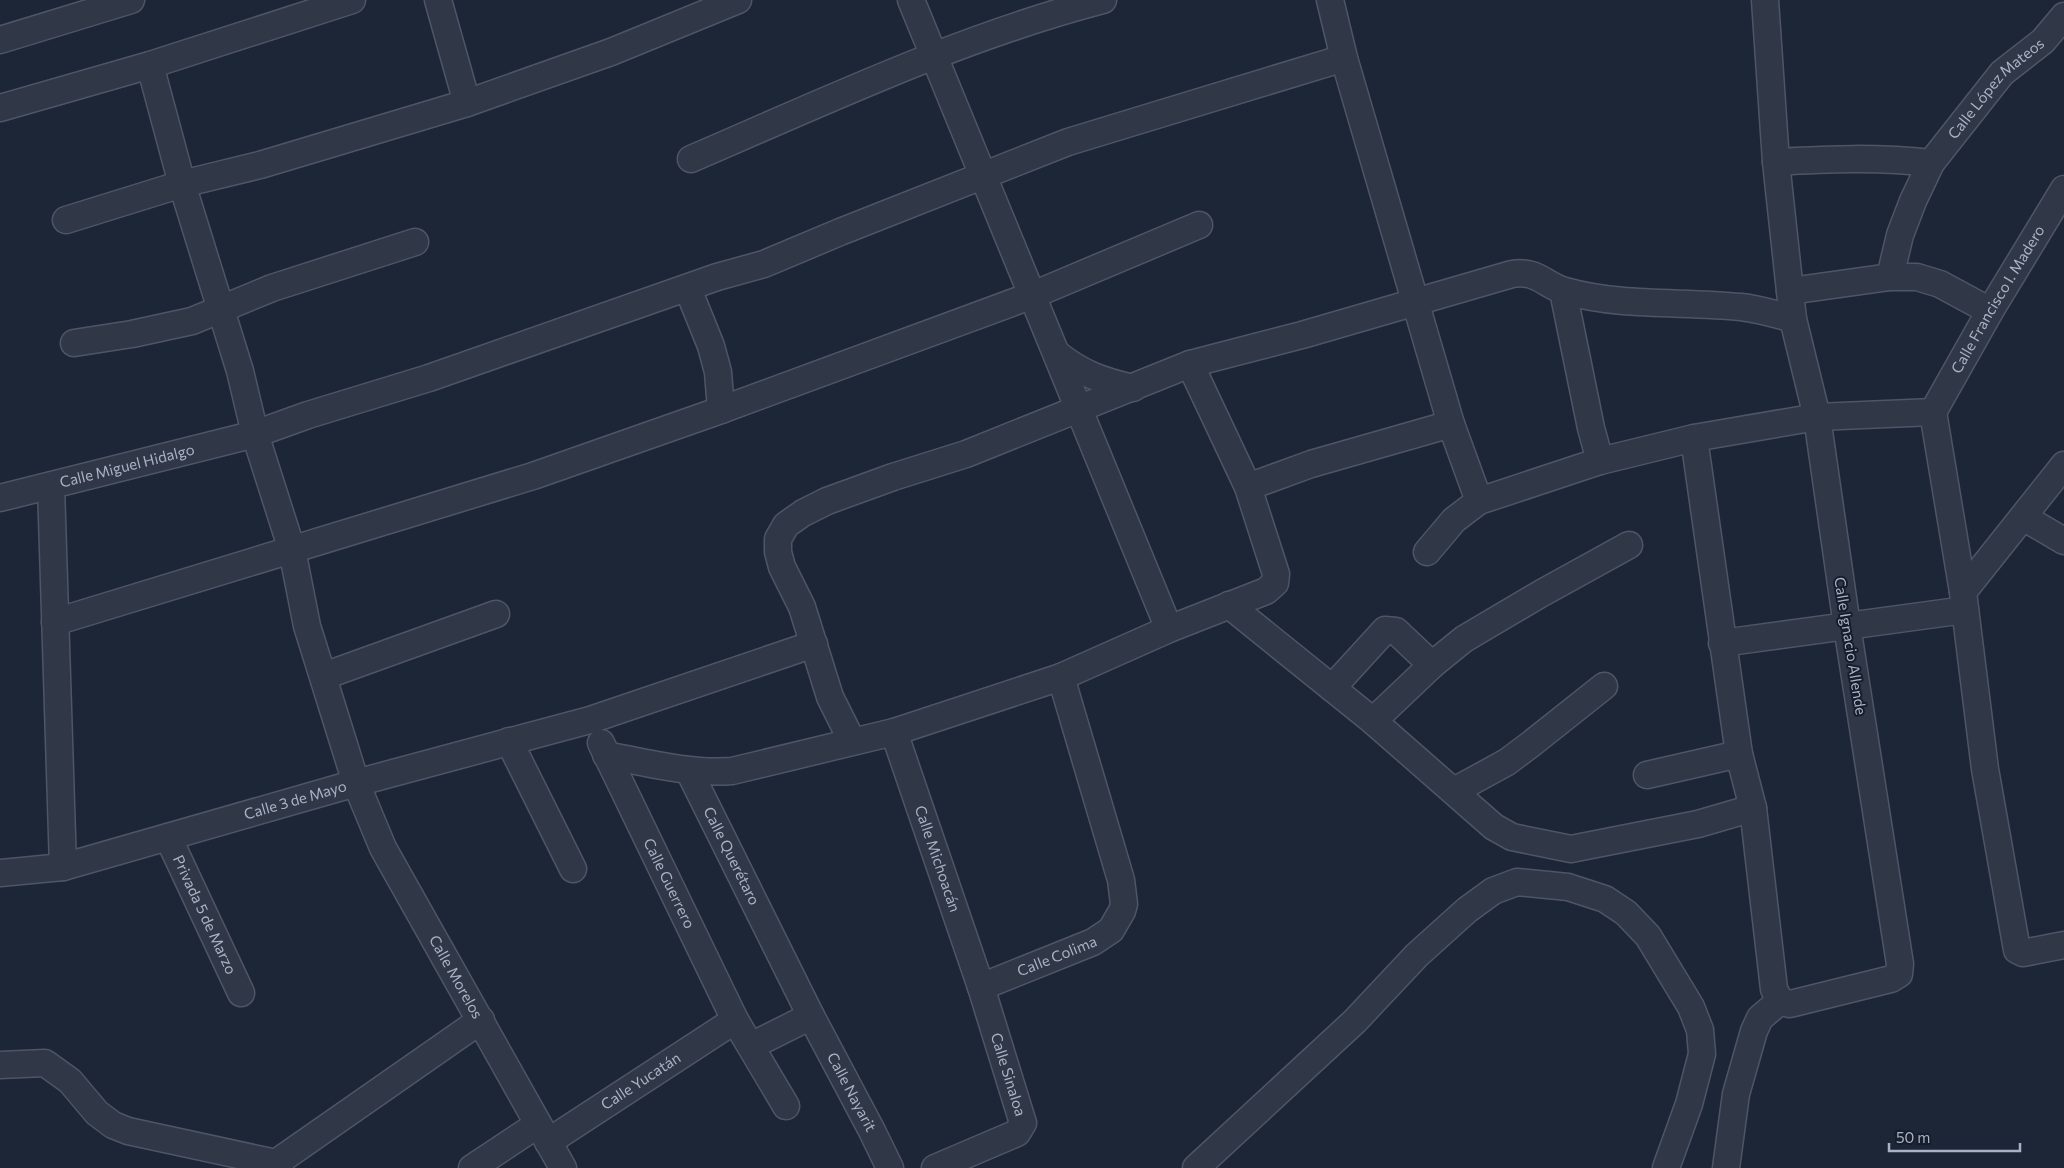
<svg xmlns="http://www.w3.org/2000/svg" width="2064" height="1168" viewBox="0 0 2064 1168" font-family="Commissioner,sans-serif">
  <rect width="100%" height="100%" fill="#1d2637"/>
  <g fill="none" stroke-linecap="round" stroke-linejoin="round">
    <defs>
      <g id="minor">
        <path d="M 438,0 L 467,103"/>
        <path d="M 911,0 L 1169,629"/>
        <path d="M 1330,0 L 1344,58 L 1451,424 L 1479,501 L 1600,461 L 1694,438 L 1817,417 L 1933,412"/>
        <path d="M 0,40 L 131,0"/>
        <path id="s1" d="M 150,65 L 182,184 L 240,371 L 255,434 L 292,550 L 307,626 L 356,783 L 383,848 L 563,1168"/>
        <path d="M 0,108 L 150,65 L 352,0"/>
        <path d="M 691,159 C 826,101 961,37 1103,0"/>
        <path d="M 1776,162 C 1828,159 1879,157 1931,163"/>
        <path d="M 66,220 L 182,184 L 260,165 L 467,103 L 611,52 L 738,0"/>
        <path id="s2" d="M 1890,277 L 1900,235 L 1913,201 L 1931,163 L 2002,73 L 2043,41 L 2064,16"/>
        <path d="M 688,289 L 711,346 L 718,372 L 721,410"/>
        <path d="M 1563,291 L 1591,428 L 1600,461"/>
        <path d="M 1790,291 L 1890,277 L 1917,277 L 1940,284 L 1990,311"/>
        <path d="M 74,343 L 132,334 L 192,321 L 272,288 L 415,242"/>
        <path d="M 1057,354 C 1082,374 1103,381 1133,388"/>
        <path d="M 1933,412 L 1963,592 L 1985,769 L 2017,950 L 2023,953 L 2064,945"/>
        <path id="s3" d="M 1933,412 L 1990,311 L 2064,189"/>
        <path d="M 1694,438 L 1739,754 L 1753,808 L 1774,989 L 1780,1001 L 1790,1004 L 1891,979 L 1899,974 L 1900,964 L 1847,626 L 1817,417 L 1793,319 L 1776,162 L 1765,0"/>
        <path d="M 51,486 L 63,867"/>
        <path d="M 1248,487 L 1311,464 L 1451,424"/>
        <path id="s4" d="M 0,498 L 255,434 L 308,415 L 429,378 L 717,277 L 764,264 L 840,232 L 1068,142 L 1344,58"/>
        <path d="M 2023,517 L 2064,541"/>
        <path d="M 1427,552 L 1454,520 L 1479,501"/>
        <path d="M 1963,592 L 2064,465"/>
        <path d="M 1229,605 L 1373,721 L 1494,827 L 1512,837 L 1571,849 L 1698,824 L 1753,808"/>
        <path d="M 55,622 L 533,476 L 721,410 L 1033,295 L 1199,225"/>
        <path d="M 1722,643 L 1965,610"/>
        <path d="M 324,676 L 496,614"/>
        <path d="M 1332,688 L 1385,630 L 1396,631 L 1432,665"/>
        <path d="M 1373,721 L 1432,665 L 1464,639 L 1542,593 L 1629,545"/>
        <path id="s5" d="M 894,732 L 981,987 L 1023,1123 L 1017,1133 L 935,1168"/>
        <path d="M 509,741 L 573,869"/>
        <path d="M 852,741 L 830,697 L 802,607 L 782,567 L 778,552 L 778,539 L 786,525 L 803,513 L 827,501 L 893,477 L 966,454 L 1190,364 L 1302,335 L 1512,274 C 1538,270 1544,285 1565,291 C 1622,307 1683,301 1741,307 C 1759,309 1776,314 1793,319"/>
        <path id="s6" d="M 601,743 L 735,1020 L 786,1106"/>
        <path d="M 606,755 C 648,763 689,774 732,771 L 894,732 L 1061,677 L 1169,629 L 1266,591 L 1275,583 L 1276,574 L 1248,487 L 1190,364"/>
        <path id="s7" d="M 689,771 L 811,1016 L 872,1131 L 890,1168"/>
        <path d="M 1647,775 L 1739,754"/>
        <path d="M 1454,791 L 1507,762 L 1531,744 L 1604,686"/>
        <path id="s8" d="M 168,837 L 241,993"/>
        <path id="s9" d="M 0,873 L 63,867 L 356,783 L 590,720 L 814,644"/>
        <path id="s10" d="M 981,987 L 1093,942 L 1111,930 L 1122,911 L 1124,904 L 1121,880 L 1061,677"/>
        <path d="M 751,1046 L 811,1016"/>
        <path d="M 0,1065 L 45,1063 L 70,1081 L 97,1113 L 113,1125 L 128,1131 L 276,1163 L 280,1168"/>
        <path id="s11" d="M 548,1142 L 735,1020"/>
        <path d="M 276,1163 L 481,1020"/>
        <path d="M 472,1168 L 537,1125"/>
        <path d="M 1196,1168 L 1355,1021 L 1417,955 L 1467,910 L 1493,891 L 1517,882 L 1568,887 L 1605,899 L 1626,913 L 1648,936 L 1691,1007 L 1700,1030 L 1702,1054 L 1689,1104 L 1666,1168"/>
        <path d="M 1726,1168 L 1736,1094 L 1754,1031 L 1760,1018 L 1780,1001"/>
      </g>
    </defs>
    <use href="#minor" stroke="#4e5566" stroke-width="29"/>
    <use href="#minor" stroke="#303848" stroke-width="26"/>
  </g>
  <g text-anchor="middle" stroke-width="4" stroke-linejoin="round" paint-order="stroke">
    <g font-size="15" fill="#aab2c5" stroke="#161d2c">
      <text dy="5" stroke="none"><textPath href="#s2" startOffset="221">Calle López Mateos</textPath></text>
      <text dy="5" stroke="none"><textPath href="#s3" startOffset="130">Calle Francisco I. Madero</textPath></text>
      <text dy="5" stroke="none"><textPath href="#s4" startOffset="131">Calle Miguel Hidalgo</textPath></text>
      <text transform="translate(1850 646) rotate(81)" y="5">Calle Ignacio Allende</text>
      <text dy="5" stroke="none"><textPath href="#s9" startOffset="305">Calle 3 de Mayo</textPath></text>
      <text dy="5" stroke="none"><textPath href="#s7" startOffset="95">Calle Querétaro</textPath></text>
      <text dy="5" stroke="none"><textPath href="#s5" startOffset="134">Calle Michoacán</textPath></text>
      <text dy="5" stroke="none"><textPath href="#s6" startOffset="156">Calle Guerrero</textPath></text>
      <text dy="5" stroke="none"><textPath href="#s8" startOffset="86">Privada 5 de Marzo</textPath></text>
      <text dy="5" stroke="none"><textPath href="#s10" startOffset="82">Calle Colima</textPath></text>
      <text dy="5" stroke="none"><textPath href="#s1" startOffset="966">Calle Morelos</textPath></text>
      <text dy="5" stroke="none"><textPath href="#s5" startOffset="361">Calle Sinaloa</textPath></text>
      <text dy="5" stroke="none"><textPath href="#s11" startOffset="111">Calle Yucatán</textPath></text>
      <text dy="5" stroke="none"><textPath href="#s7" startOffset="360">Calle Nayarit</textPath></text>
    </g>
  </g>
  <path d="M1889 1143v8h131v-8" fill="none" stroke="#aab2c5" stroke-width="2.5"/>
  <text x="1896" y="1143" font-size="15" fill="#aab2c5" stroke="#161d2c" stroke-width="4" paint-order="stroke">50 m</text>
</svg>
